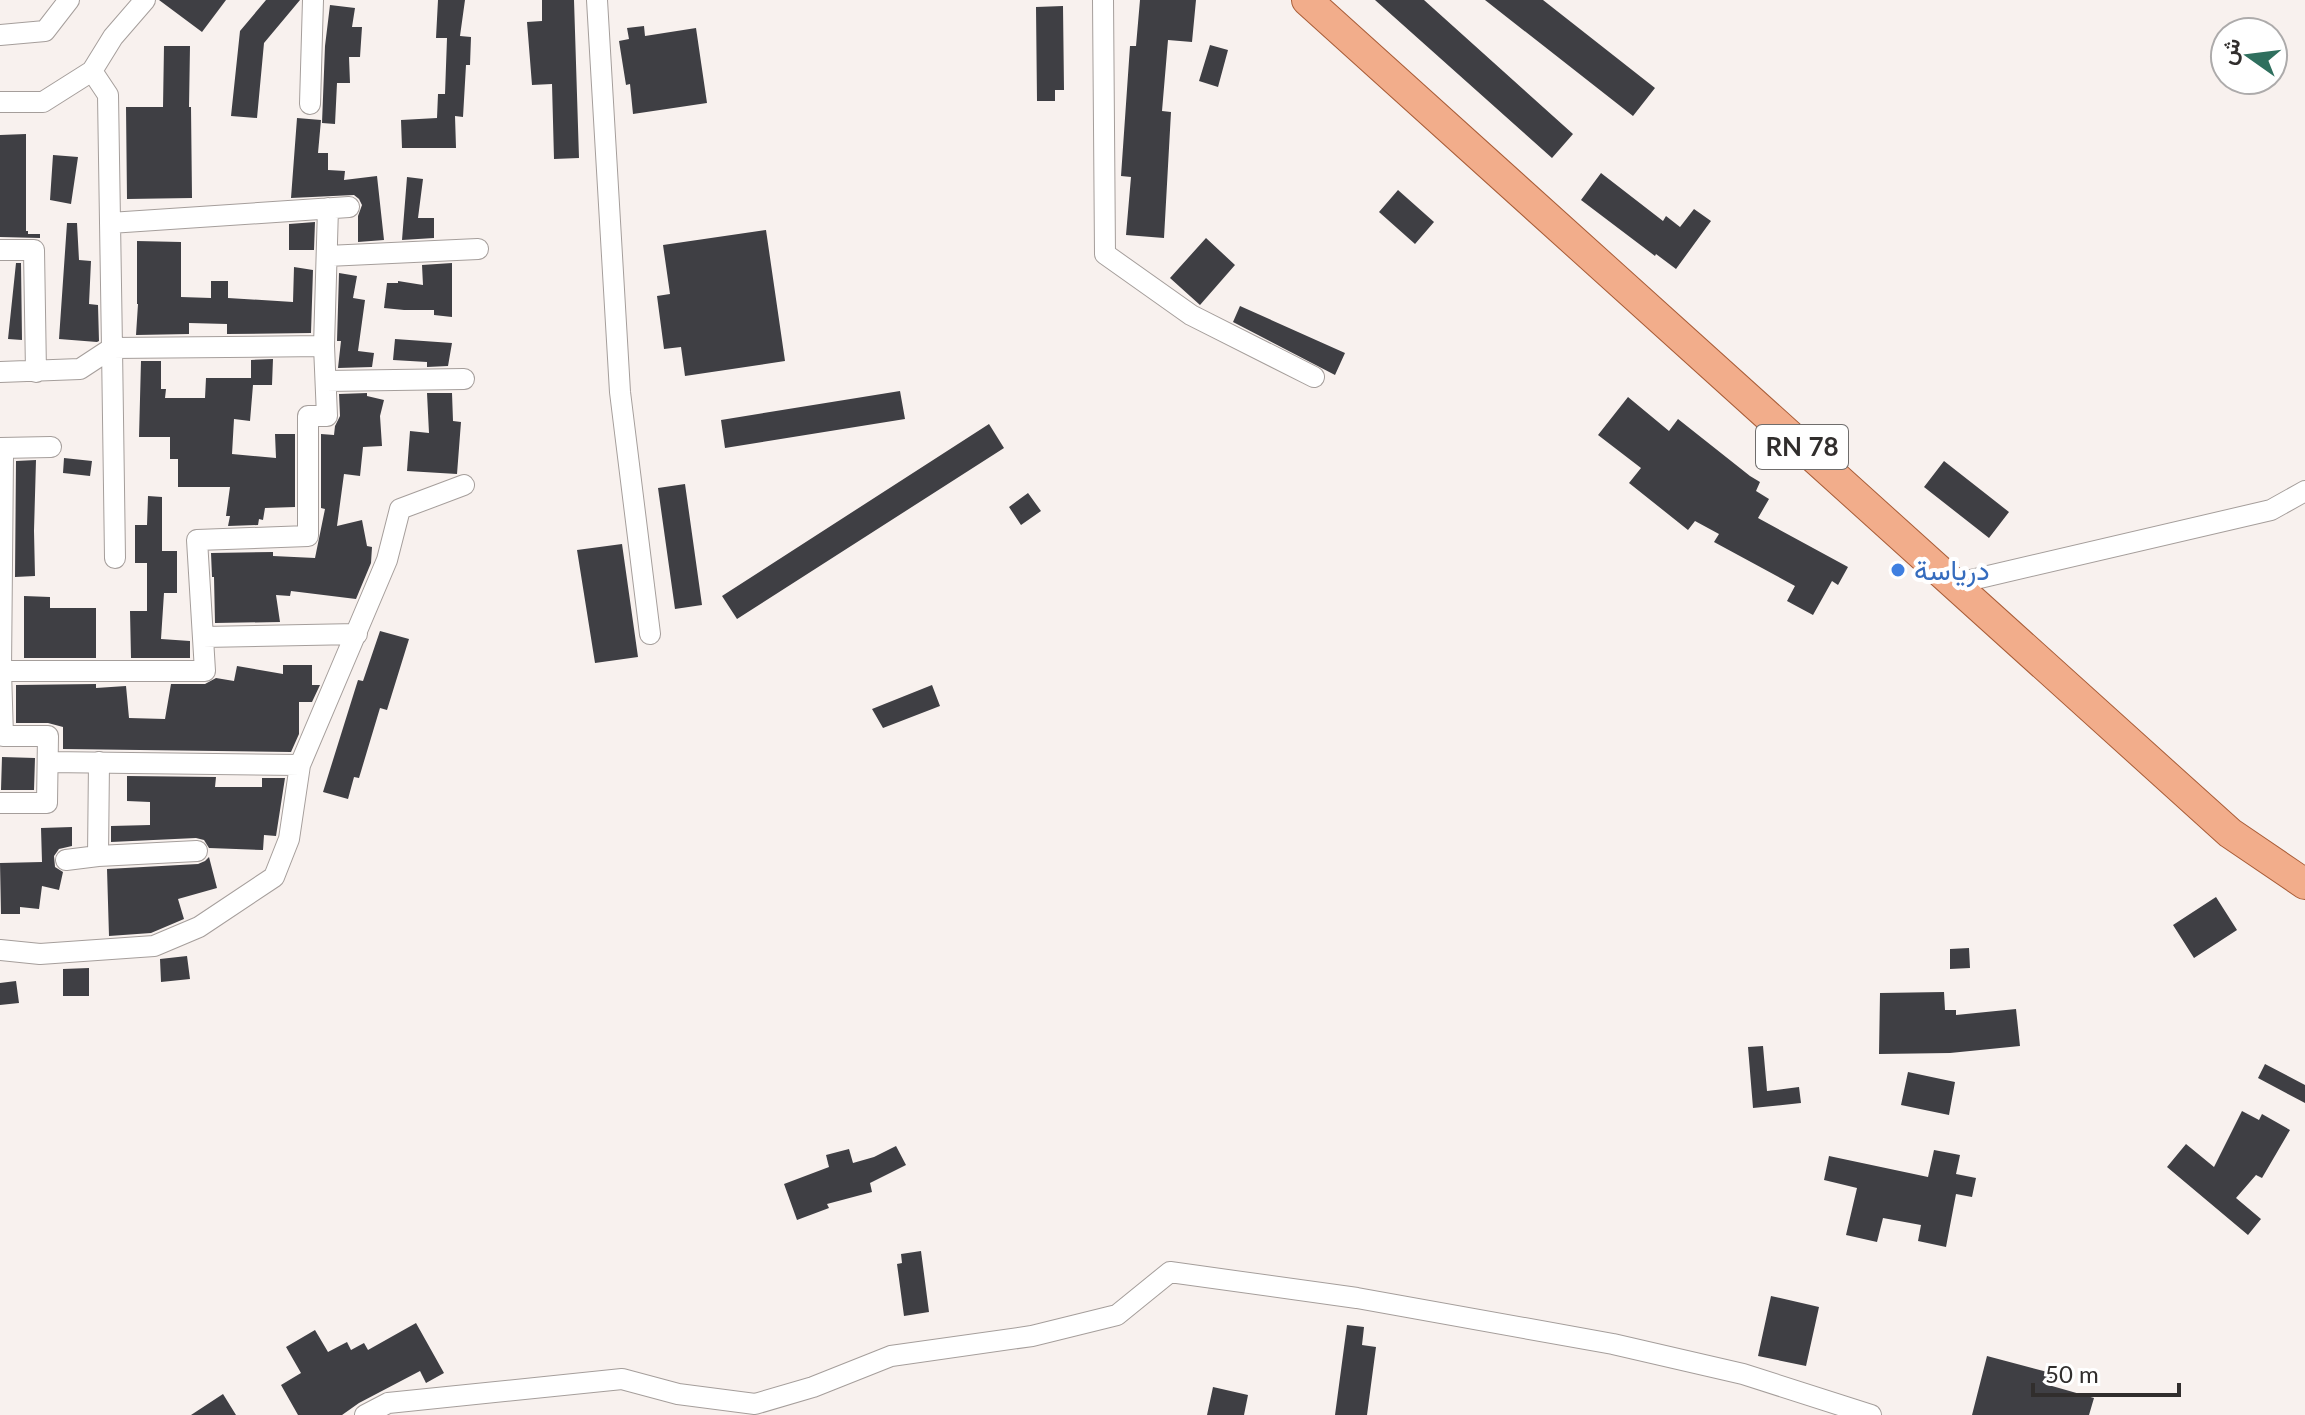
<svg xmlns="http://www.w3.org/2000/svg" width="2305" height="1415" viewBox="0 0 2305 1415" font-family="Lato,Vazirmatn,sans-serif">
  <rect width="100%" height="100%" fill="#f8f1ee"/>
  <path fill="#3f3f44" d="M 159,0 L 226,0 L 202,32 Z
    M 266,0 L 300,0 L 264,43 L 257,118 L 231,116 L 240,31 Z
    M 438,0 L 465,0 L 460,36 L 471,37 L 470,65 L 466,65 L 463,117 L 455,116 L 456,148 L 402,148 L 401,120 L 437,118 L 438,94 L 445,94 L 447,38 L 436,38 Z
    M 542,0 L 574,0 L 579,158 L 554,159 L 552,84 L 532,85 L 527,22 L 542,21 Z
    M 1140,0 L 1196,0 L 1192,42 L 1168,40 L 1162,111 L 1171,112 L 1164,238 L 1126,235 L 1131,177 L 1121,176 L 1130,46 L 1136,46 Z
    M 1375,0 L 1424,0 L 1573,134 L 1552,158 Z
    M 1485,0 L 1543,0 L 1655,88 L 1633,116 Z
    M 330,5 L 355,8 L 352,27 L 362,27 L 360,57 L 349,57 L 350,83 L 337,83 L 335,124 L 322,123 L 325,46 Z
    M 1063,6 L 1064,90 L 1055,90 L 1055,101 L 1037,101 L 1036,7 Z
    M 644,26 L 645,36 L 696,28 L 707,103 L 633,114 L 630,84 L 626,85 L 619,41 L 629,39 L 627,28 Z
    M 1210,45 L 1228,50 L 1218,87 L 1199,81 Z
    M 164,46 L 190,46 L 189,107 L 191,107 L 192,198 L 127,199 L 126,107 L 163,107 Z
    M 297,118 L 321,120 L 318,153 L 328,153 L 328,170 L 345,171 L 344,180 L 377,176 L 384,240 L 358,242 L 358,216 L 362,205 L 359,199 L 354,195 L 291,198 Z
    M 26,134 L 26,231 L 28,231 L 28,234 L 40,234 L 40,238 L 0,237 L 0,135 Z
    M 53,155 L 78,157 L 71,204 L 50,200 Z
    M 1601,173 L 1663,221 L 1666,216 L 1680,227 L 1694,209 L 1711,221 L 1676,269 L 1656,254 L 1655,256 L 1581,200 Z
    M 407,177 L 423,179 L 418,218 L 434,218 L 434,238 L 402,240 Z
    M 1398,190 L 1434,222 L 1415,244 L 1379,212 Z
    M 315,222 L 314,250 L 289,250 L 289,224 Z
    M 67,223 L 77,223 L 79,260 L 91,261 L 89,304 L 98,305 L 99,341 L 97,342 L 59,339 Z
    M 766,230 L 785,361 L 685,376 L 681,347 L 664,349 L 657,296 L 670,294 L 663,245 Z
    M 1206,238 L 1235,265 L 1200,305 L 1170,278 Z
    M 137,241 L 181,242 L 181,297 L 211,298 L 211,281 L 228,281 L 228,298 L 293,302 L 294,267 L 313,270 L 311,333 L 227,334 L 227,324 L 189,323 L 189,334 L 136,335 L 138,304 L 137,304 Z
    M 16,263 L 21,263 L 22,340 L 8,339 Z
    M 452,263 L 452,317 L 434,315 L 434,310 L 404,310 L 384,308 L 387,283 L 398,283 L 398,281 L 423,285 L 422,265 Z
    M 339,273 L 357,276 L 353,298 L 365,300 L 358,351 L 374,353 L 372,367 L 338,368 L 341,341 L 337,341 Z
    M 1240,306 L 1345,353 L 1335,375 L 1233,322 Z
    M 395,339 L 452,343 L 448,366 L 427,367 L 427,362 L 393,360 Z
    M 273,359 L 272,385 L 253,385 L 250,421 L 234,419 L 232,454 L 276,458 L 275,434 L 295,434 L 295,507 L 265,508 L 263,520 L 259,519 L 258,525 L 228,526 L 230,516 L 226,516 L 230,487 L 178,487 L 178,459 L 170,459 L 170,437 L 139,437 L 141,361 L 161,361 L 161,389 L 166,389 L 165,398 L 205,398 L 206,378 L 251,378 L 251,360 Z
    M 900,391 L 905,419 L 725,448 L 721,420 Z
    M 367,393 L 367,396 L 384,400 L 380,416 L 382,446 L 363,447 L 360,476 L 344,474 L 337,526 L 362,520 L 367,546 L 372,547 L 371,563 L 356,599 L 291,591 L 290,596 L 276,595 L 280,622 L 215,623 L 214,577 L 212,577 L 211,553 L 273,552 L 273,556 L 315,558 L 325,509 L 321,508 L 321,434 L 334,435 L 335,426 L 340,416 L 339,394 Z
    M 427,393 L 452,393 L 453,421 L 461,422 L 457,474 L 407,471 L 410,431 L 429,433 Z
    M 1628,397 L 1669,431 L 1678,419 L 1750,476 L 1760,482 L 1756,491 L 1769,499 L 1758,518 L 1848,567 L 1838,585 L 1832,581 L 1813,615 L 1787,601 L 1795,586 L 1714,542 L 1719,534 L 1695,521 L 1688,530 L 1629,483 L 1641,468 L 1598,435 Z
    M 989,424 L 1004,448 L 737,619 L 722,596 Z
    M 64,458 L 92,461 L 90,476 L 63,473 Z
    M 36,460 L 34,531 L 35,576 L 15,577 L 16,461 Z
    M 1944,461 L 2009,512 L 1989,538 L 1924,487 Z
    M 685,484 L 702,605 L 675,609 L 658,488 Z
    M 1028,493 L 1041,511 L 1021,525 L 1009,507 Z
    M 148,496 L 162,497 L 162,551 L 177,551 L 177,593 L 164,593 L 161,639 L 190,641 L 190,658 L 131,658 L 130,611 L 147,611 L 147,563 L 135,563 L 135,525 L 147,525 Z
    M 622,544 L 638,657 L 595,663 L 577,550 Z
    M 24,596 L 50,597 L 50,608 L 96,608 L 96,658 L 24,658 Z
    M 380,631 L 409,639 L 387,710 L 380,708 L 359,778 L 354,777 L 348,799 L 323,792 L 358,680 L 363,681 Z
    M 283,665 L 312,665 L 312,685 L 320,685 L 312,702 L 299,702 L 299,734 L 291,752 L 63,749 L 63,727 L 48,723 L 16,723 L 16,685 L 96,684 L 96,688 L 126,686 L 129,718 L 165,719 L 171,684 L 205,684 L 216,678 L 234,681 L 237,666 L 283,674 Z
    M 932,685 L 940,706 L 883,728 L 872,709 Z
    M 2,757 L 35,758 L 34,790 L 1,790 Z
    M 127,776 L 216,777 L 215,787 L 262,787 L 262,778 L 285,778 L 276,836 L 264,835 L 263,850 L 209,848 L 204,840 L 196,838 L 111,842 L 111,826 L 150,825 L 150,802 L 127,801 Z
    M 72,827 L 72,846 L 59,849 L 54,856 L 55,867 L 63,872 L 59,890 L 42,886 L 39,909 L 20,907 L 20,914 L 1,914 L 0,863 L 42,862 L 41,828 Z
    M 209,857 L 217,888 L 178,899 L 184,919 L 151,933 L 109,936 L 107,869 L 198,864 L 205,861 Z
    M 2216,897 L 2237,930 L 2194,958 L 2173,925 Z
    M 1969,948 L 1970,968 L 1950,969 L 1950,949 Z
    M 187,956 L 190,979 L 161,982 L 160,959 Z
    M 89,968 L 89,996 L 63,996 L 63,969 Z
    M 16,981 L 19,1003 L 0,1005 L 0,983 Z
    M 1944,992 L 1945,1010 L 1956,1010 L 1956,1015 L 2016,1009 L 2020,1046 L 1950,1053 L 1879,1054 L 1880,993 Z
    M 1763,1046 L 1767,1091 L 1799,1087 L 1801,1103 L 1753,1108 L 1748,1047 Z
    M 2265,1064 L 2305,1085 L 2305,1103 L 2258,1078 Z
    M 1908,1072 L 1955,1082 L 1949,1115 L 1901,1105 Z
    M 2242,1111 L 2259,1120 L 2262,1114 L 2290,1130 L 2262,1178 L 2256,1175 L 2236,1198 L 2261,1219 L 2248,1235 L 2167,1167 L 2186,1144 L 2214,1167 Z
    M 896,1146 L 906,1165 L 870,1183 L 872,1192 L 827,1204 L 829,1208 L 797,1220 L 784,1184 L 829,1167 L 826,1155 L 849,1149 L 853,1163 L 874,1157 Z
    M 1934,1150 L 1960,1155 L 1956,1174 L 1976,1178 L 1972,1197 L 1956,1194 L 1946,1247 L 1918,1241 L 1921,1225 L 1883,1218 L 1877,1242 L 1846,1235 L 1857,1188 L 1824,1180 L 1829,1156 L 1928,1177 Z
    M 921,1251 L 929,1312 L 904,1316 L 897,1264 L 902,1263 L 901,1254 Z
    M 1771,1296 L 1819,1307 L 1806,1366 L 1758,1356 Z
    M 416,1323 L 444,1373 L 426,1383 L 420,1371 L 359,1403 L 342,1415 L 298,1415 L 281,1385 L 301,1373 L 286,1347 L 315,1330 L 328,1352 L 347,1342 L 351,1350 L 364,1343 L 368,1350 Z
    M 1347,1325 L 1364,1327 L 1362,1345 L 1376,1347 L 1367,1415 L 1335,1415 Z
    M 1987,1356 L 2055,1374 L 2052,1386 L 2094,1398 L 2089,1415 L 1972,1415 Z
    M 1213,1387 L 1248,1395 L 1244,1415 L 1207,1415 Z
    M 223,1394 L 236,1415 L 191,1415 Z"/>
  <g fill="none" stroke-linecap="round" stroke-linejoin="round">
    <defs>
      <path id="minor" d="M 597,0 L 620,392 L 650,634
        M 1103,0 L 1105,254 L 1191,315 L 1314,377
        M 0,35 L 45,31 L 69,0
        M 0,102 L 43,102 L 92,71 L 113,37 L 145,0
        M 310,104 L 313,0
        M 110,223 L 349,207
        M 0,250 L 34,250 L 36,372
        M 327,256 L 478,249
        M 0,372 L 80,369 L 112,348 L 108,95 L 92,71
        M 326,381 L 464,379
        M 0,448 L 51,447
        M 0,452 L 3,456 L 1,671 L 3,736 L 48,736 L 47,803 L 0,803
        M 115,558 L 112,348 L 324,346
        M 1954,584 L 2271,510 L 2305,491
        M 203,637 L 357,634
        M 1,671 L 205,671 L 197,540 L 308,536 L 308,416 L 327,416 L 324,346 L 328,208
        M 48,762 L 300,765
        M 98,856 L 99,762
        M 66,860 L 98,856 L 197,851
        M 0,950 L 40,954 L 154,946 L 199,927 L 274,877 L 289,839 L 300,765 L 387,560 L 400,509 L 464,485
        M 365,1415 L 388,1403 L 622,1379 L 678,1394 L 755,1404 L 813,1387 L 891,1356 L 1032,1336 L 1117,1315 L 1170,1272 L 1357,1298 L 1613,1344 L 1743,1374 L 1871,1415"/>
      <path id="primary" d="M 1307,0 L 2230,833 L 2305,884"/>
    </defs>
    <use href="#minor" stroke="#a59e9b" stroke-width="22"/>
    <use href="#primary" stroke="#a95d38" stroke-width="32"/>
    <use href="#minor" stroke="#fff" stroke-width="20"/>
    <use href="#primary" stroke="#f2ad8b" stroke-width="30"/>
  </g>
  <circle fill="#3f7fe0" stroke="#fff" stroke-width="3" cx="1898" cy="570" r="8"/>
  <g text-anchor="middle" stroke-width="8" stroke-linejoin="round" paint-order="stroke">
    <rect fill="#fff" stroke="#6f6d6c" stroke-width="2" x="1756" y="425" width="92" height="44" rx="6"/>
    <g font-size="26" font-weight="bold" fill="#312e2d">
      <text x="1802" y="456">RN 78</text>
    </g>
    <g font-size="28" fill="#366cbe" stroke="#fff" text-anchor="start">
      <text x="1914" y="580">درياسة</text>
    </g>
  </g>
  <g transform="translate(2249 56) rotate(284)"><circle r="38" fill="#ffffff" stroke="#adabab" stroke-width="2"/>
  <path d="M0-6L14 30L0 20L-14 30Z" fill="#2f6f5e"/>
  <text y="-12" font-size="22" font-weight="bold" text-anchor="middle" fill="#312e2d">ش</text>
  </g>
  <path d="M2033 1383v12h146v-12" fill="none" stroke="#312e2d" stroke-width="4"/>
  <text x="2045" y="1383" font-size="24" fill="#312e2d" stroke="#ffffff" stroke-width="6" paint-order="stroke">50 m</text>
</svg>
